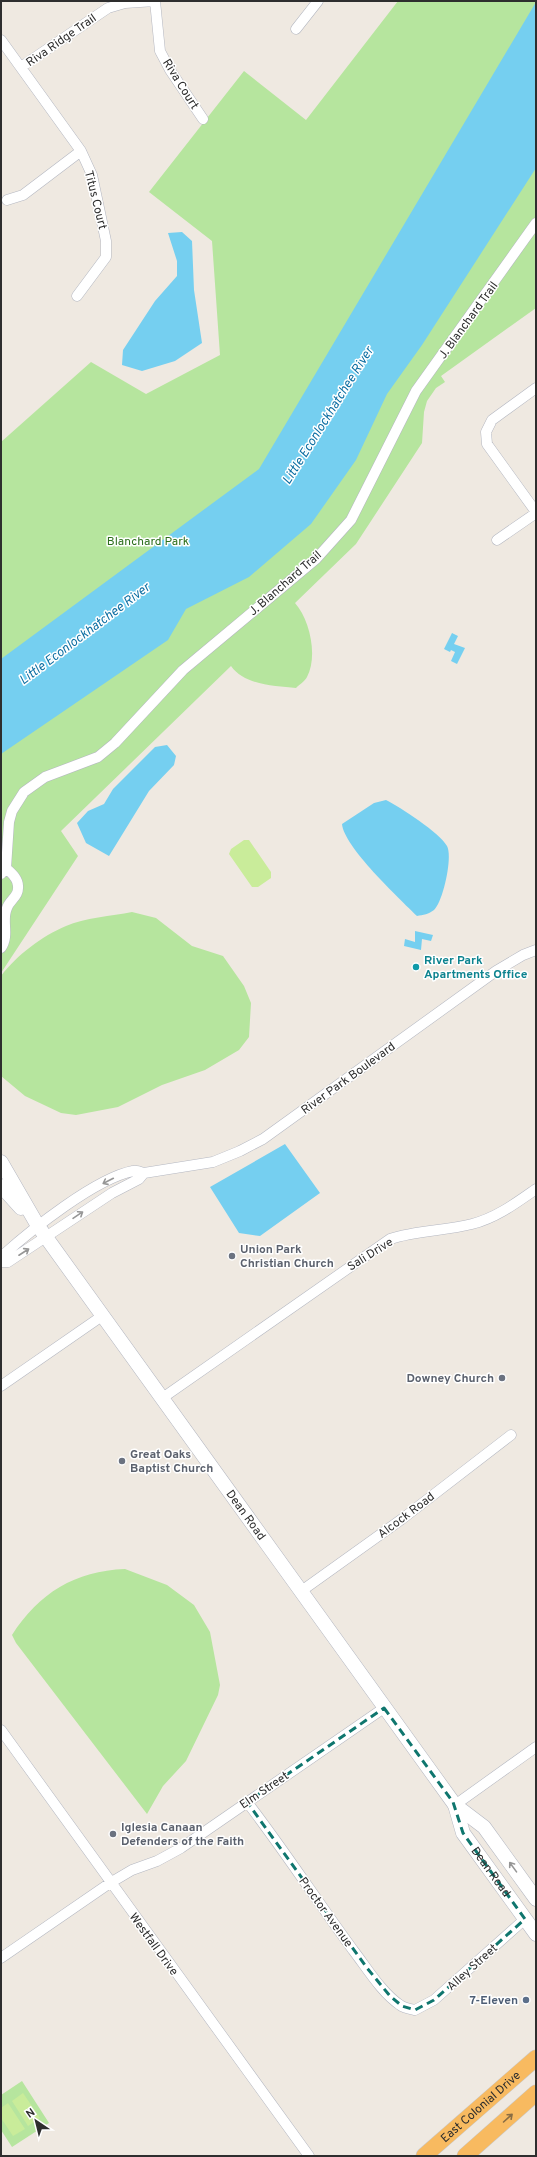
<svg xmlns="http://www.w3.org/2000/svg" width="537" height="2157" viewBox="0 0 537 2157" font-family="Overpass,sans-serif">
  <rect width="100%" height="100%" fill="#efe9e1"/>
  <path fill="#b6e59e" d="M 398,1 L 536,1 L 536,308 L 441,376 L 445,382 L 436,388 L 427,401 L 424,412 L 422,443 L 356,544 L 295,603 C 310,620 318,656 307,677 C 305,681 299,685 296,688 C 275,686 244,685 231,666 L 61,831 L 78,856 L 1,973 L 1,442 L 91,362 L 146,394 L 220,355 L 212,241 L 149,192 L 244,71 L 306,120 Z
    M 132,912 L 156,918 L 192,946 L 223,956 L 244,986 L 251,1003 L 249,1037 L 239,1050 L 205,1070 L 162,1085 L 118,1107 L 76,1115 L 61,1113 L 25,1096 L 1,1076 L 1,976 C 17,955 42,936 66,926 C 84,918 112,916 132,912 Z
    M 125,1569 L 167,1585 L 194,1605 L 210,1632 L 220,1685 L 218,1695 L 186,1761 L 163,1786 L 147,1814 L 16,1643 L 12,1635 C 39,1593 75,1571 125,1569 Z
    M 22,2081 L 49,2123 L 12,2147 L 1,2130 L 1,2095 Z"/>
  <path fill="#c9ec9a" d="M 244,840 L 249,840 L 271,872 L 271,878 L 258,887 L 252,887 L 229,854 L 231,849 Z
    M 23,2093 L 40,2118 L 28,2126 L 12,2101 Z
    M 8,2103 L 25,2129 L 13,2136 L 1,2118 L 1,2108 Z"/>
  <path fill="#75cff0" d="M 536,2 L 536,168 L 422,345 L 387,394 L 356,460 L 311,524 L 249,577 L 186,609 L 168,640 L 1,754 L 1,659 L 259,469 Z
    M 182,232 L 192,241 L 194,290 L 202,343 L 175,361 L 142,371 L 122,365 L 123,350 L 155,301 L 177,276 L 177,261 L 168,233 Z
    M 452,633 L 458,636 L 454,644 L 465,648 L 457,664 L 451,661 L 455,652 L 451,650 L 450,652 L 444,649 Z
    M 167,745 L 176,756 L 174,765 L 149,791 L 109,856 L 86,843 L 77,823 L 88,811 L 104,804 L 113,789 L 155,747 Z
    M 386,800 C 400,807 440,833 447,846 C 453,857 443,902 434,910 C 429,914 423,915 417,916 C 399,898 344,847 342,824 L 374,803 Z
    M 415,931 L 433,935 L 431,941 L 422,939 L 421,950 L 404,946 L 405,939 L 415,942 Z
    M 285,1144 L 320,1193 L 260,1236 L 239,1233 L 210,1187 Z"/>
  <g fill="none" stroke-linecap="round" stroke-linejoin="round">
    <defs>
      <path id="minor" d="M 155,1 L 160,51 L 170,70 L 203,119
        M 296,29 L 318,1
        M 1,40 L 81,151 L 92,175 L 106,241 L 106,257 L 77,296
        M 21,67 L 108,8 L 125,3 L 155,1
        M 7,200 L 23,195 L 81,151
        M 536,388 L 492,420 L 486,432 L 487,444 L 536,512
        M 497,540 L 536,513
        M 1,874 L 6,868 L 9,822 L 12,811 L 24,792 L 45,777 L 98,757 L 115,743 L 183,670 L 316,559 L 351,520 L 416,391 L 536,223
        M 1,948 C 10,935 1,921 7,908 C 10,899 19,897 18,886 C 18,878 11,873 6,868
        M 1,1260 L 2,1256 C 31,1230 96,1178 133,1171 C 136,1170 141,1172 144,1173 L 213,1162 L 240,1151 L 263,1139 L 496,971 L 523,955 L 536,950
        M 1,1262 L 8,1262 L 14,1258 L 112,1193 L 139,1179 L 144,1173
        M 1,1386 L 102,1316
        M 161,1399 L 390,1239 C 417,1230 445,1231 472,1224 C 496,1218 516,1203 536,1189
        M 300,1592 L 402,1519 L 511,1435
        M 1,1730 L 309,2156
        M 247,1802 C 284,1850 317,1901 353,1950 C 367,1968 381,1992 400,2005 C 404,2008 410,2009 415,2010 L 434,2000 L 525,1919
        M 455,1805 L 536,1747
        M 1,1958 L 110,1883 L 132,1870 L 157,1861 L 181,1848 L 384,1708"/>
      <g id="secondary">
        <path id="s1" d="M 1,1162 L 38,1226 L 455,1805 L 484,1827 L 536,1899"/>
        <path d="M 1,1186 L 21,1208"/>
        <path id="s2" d="M 455,1805 L 463,1833 L 536,1934"/>
      </g>
      <g id="trunk">
        <path id="s3" d="M 424,2156 L 536,2058"/>
        <path d="M 465,2156 L 536,2093"/>
      </g>
    </defs>
    <use href="#minor" stroke="#b4b7c1" stroke-width="11"/>
    <use href="#secondary" stroke="#b4b7c1" stroke-width="15"/>
    <use href="#trunk" stroke="#c9c9c9" stroke-width="17"/>
    <use href="#minor" stroke="#fff" stroke-width="10"/>
    <use href="#secondary" stroke="#fff" stroke-width="14"/>
    <use href="#trunk" stroke="#f8ba60" stroke-width="16"/>
  </g>
  <defs><path id="oneway-shaft" d="M-6 0H5M1.5-3L5.5 0L1.5 3" fill="none" stroke-width="1.6" stroke-linecap="round" stroke-linejoin="round"/></defs>
  <g stroke="#969696">
    <use href="#oneway-shaft" transform="translate(108 1181) rotate(153)"/>
    <use href="#oneway-shaft" transform="translate(78 1215) rotate(-34)"/>
    <use href="#oneway-shaft" transform="translate(24 1252) rotate(-33)"/>
    <use href="#oneway-shaft" transform="translate(513 1867) rotate(-126)"/>
  </g>
  <use stroke="#896d44" href="#oneway-shaft" transform="translate(508 2118) rotate(-42)"/>
  <path fill="none" stroke="#0f766e" stroke-width="3" stroke-dasharray="8 5" stroke-linejoin="round" d="M 384,1708 L 453,1802 L 463,1833 L 525,1919 L 434,2000 L 415,2010 L 402,2006 L 390,1996 L 367,1968 L 247,1802 Z"/>
  <circle fill="#0f9aa8" stroke="#fff" stroke-width="1.5" cx="416" cy="967" r="4"/>
  <g fill="#6b7280" stroke="#fff" stroke-width="1.5">
    <circle cx="232" cy="1256" r="4"/>
    <circle cx="502" cy="1378" r="4"/>
    <circle cx="122" cy="1461" r="4"/>
    <circle cx="113" cy="1834" r="4"/>
  </g>
  <circle fill="#5c6f8a" stroke="#fff" stroke-width="1.5" cx="526" cy="2000" r="4"/>
  <g text-anchor="middle" stroke-width="3" stroke-linejoin="round" paint-order="stroke">
    <g font-size="12" fill="#2e2e2e" stroke="#fff">
      <text transform="translate(61 40) rotate(-35)" y="4">Riva Ridge Trail</text>
      <text transform="translate(181 84) rotate(58)" y="4">Riva Court</text>
      <text transform="translate(96 200) rotate(76)" y="4">Titus Court</text>
      <text transform="translate(468 320) rotate(-54)" y="4">J. Blanchard Trail</text>
      <text transform="translate(285 583) rotate(-41)" y="4">J. Blanchard Trail</text>
      <text transform="translate(348 1078) rotate(-36)" y="4">River Park Boulevard</text>
      <text transform="translate(370 1254) rotate(-32)" y="4">Sali Drive</text>
      <text transform="translate(406 1515) rotate(-37)" y="4">Alcock Road</text>
      <text dy="4" stroke="none"><textPath href="#s1" startOffset="430">Dean Road</textPath></text>
      <text transform="translate(264 1790) rotate(-34)" y="4">Elm Street</text>
      <text dy="4" stroke="none"><textPath href="#s2" startOffset="77">Dean Road</textPath></text>
      <text transform="translate(326 1912) rotate(54)" y="4">Proctor Avenue</text>
      <text transform="translate(154 1944) rotate(54)" y="4">Westfall Drive</text>
      <text transform="translate(472 1967) rotate(-42)" y="4">Alley Street</text>
      <text dy="4" stroke="none"><textPath href="#s3" startOffset="75">East Colonial Drive</textPath></text>
    </g>
    <g font-size="12" fill="#2c6e1b" stroke="#fff">
      <text x="148" y="545">Blanchard Park</text>
    </g>
    <g font-size="12" font-weight="bold" fill="#0d838f" stroke="#fff" text-anchor="start">
      <text x="424" y="964">River Park<tspan x="424" dy="14">Apartments Office</tspan></text>
    </g>
    <g font-size="12" font-weight="bold" fill="#5b616d" stroke="#fff" text-anchor="start">
      <text x="240" y="1253">Union Park<tspan x="240" dy="14">Christian Church</tspan></text>
      <text x="494" y="1382" text-anchor="end">Downey Church</text>
      <text x="130" y="1458">Great Oaks<tspan x="130" dy="14">Baptist Church</tspan></text>
      <text x="121" y="1831">Iglesia Canaan<tspan x="121" dy="14">Defenders of the Faith</tspan></text>
    </g>
    <g font-size="12" font-weight="bold" fill="#4e5e75" stroke="#fff" text-anchor="end">
      <text x="518" y="2004">7-Eleven</text>
    </g>
    <g font-size="13" font-style="italic" fill="#0d6fa3" stroke="#fff">
      <text transform="translate(327 415) rotate(-58)" y="5">Little Econlockhatchee River</text>
      <text transform="translate(84 633) rotate(-37)" y="5">Little Econlockhatchee River</text>
    </g>
  </g>
  <rect width="537" height="2157" fill="none" stroke="#2e2e2e" stroke-width="4"/>
  <g transform="translate(36 2121) rotate(325)" stroke="#ffffff" stroke-width="3" paint-order="stroke">
  <path d="M0-3L7 15L0 10L-7 15Z" fill="#2e2e2e"/>
  <text y="-6" font-size="11" font-weight="bold" text-anchor="middle" fill="#2e2e2e">N</text>
  </g>
</svg>
